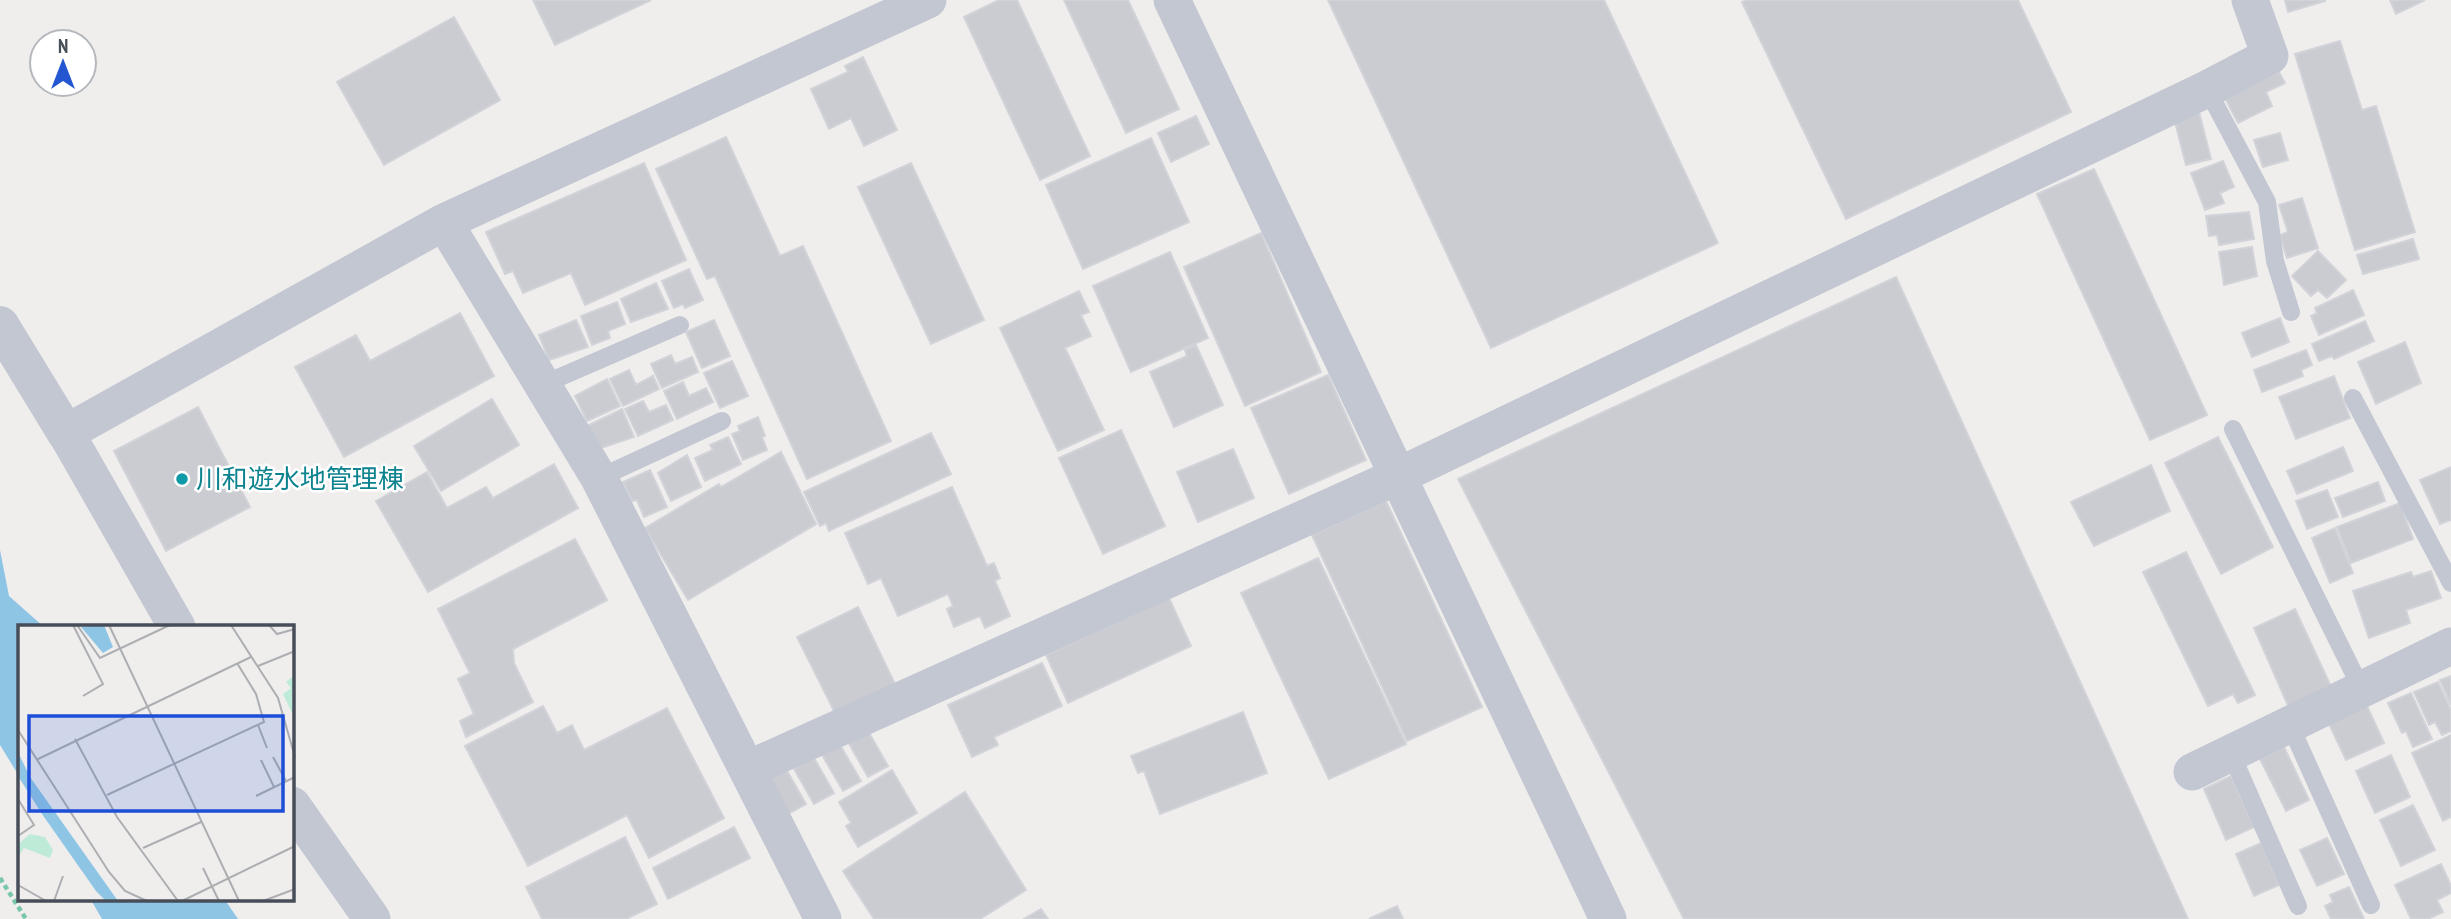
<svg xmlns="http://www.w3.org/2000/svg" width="2451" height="919" viewBox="0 0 2451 919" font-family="'PT Sans Narrow','Noto Sans JP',sans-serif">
  <rect width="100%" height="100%" fill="#f0eeed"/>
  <path fill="#8ec5e5" d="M 0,550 L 9,596 L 44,627 L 19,627 L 19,776 L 0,745 Z
    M 91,900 L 225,900 L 238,919 L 102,919 Z"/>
  <path fill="#caccd2" stroke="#d2d3d9" stroke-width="2" d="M 533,0 L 651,0 L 555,45 Z
    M 999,0 L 1017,0 L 1090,156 L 1040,180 L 964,17 Z
    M 1064,0 L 1128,0 L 1179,109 L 1126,133 Z
    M 1328,0 L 1604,0 L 1718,243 L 1491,348 Z
    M 1747,0 L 2018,0 L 2071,112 L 1846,219 L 1742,2 Z
    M 2285,0 L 2325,0 L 2325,1 L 2288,12 Z
    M 2390,0 L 2425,0 L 2396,14 Z
    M 454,17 L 500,100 L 384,165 L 337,82 Z
    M 2340,41 L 2362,110 L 2376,106 L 2415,232 L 2355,250 L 2295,54 Z
    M 863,57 L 897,130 L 864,146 L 851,118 L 829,129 L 811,89 L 848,72 L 845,66 Z
    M 2279,72 L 2285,83 L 2266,92 L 2272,106 L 2238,123 L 2225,98 Z
    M 2199,112 L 2211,159 L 2186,165 L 2174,118 Z
    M 1196,116 L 1209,144 L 1171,162 L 1158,133 Z
    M 2280,133 L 2288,160 L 2263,167 L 2254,140 Z
    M 726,137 L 780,256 L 803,246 L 891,441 L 807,479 L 715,276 L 707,279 L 656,169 Z
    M 1151,138 L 1189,222 L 1083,269 L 1046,185 Z
    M 2223,161 L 2234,187 L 2220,193 L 2224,203 L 2205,210 L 2191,173 Z
    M 644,163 L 686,260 L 585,305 L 571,273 L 523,293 L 513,271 L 505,274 L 486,232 Z
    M 911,163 L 984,320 L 931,344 L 858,187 Z
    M 2094,169 L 2207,415 L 2150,440 L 2037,194 Z
    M 2302,198 L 2318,248 L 2287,258 L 2280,235 L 2288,232 L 2279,205 Z
    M 2249,212 L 2254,239 L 2219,245 L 2217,235 L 2209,236 L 2206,216 Z
    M 1261,233 L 1321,372 L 1245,406 L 1184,267 Z
    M 2413,239 L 2419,259 L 2363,274 L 2357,255 Z
    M 2252,247 L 2257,276 L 2224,285 L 2219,252 Z
    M 2318,251 L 2346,280 L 2327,298 L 2318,290 L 2311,296 L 2292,276 Z
    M 1170,252 L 1208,338 L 1131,372 L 1093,286 Z
    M 689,269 L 703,300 L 685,308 L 683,304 L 674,308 L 662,281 Z
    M 1896,277 L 2188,919 L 1684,919 L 1458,479 Z
    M 656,283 L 668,309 L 631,322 L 621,299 Z
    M 2353,290 L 2364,315 L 2319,335 L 2311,316 L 2317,313 L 2315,308 Z
    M 1079,291 L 1089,312 L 1081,315 L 1091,336 L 1065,348 L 1104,430 L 1058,451 L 1000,328 Z
    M 617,302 L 625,324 L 608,331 L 610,338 L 592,345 L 581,316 Z
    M 460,313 L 494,376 L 344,457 L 295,367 L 356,335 L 370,361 Z
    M 2280,318 L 2289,342 L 2252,357 L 2242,333 Z
    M 576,320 L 588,347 L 549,360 L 539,335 Z
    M 714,320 L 730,356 L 702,368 L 686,332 Z
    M 2365,321 L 2374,341 L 2334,359 L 2332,356 L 2319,361 L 2312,344 Z
    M 2405,342 L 2421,383 L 2376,404 L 2358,362 Z
    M 1196,345 L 1223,405 L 1174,427 L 1150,372 L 1187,356 L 1185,350 Z
    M 2306,350 L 2312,365 L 2301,370 L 2303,376 L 2262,392 L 2254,370 Z
    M 671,355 L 675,364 L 692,357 L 698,372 L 662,388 L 651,364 Z
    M 732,361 L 748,396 L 720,408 L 704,373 Z
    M 629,370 L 636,385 L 653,376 L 659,389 L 623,406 L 610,379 Z
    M 1328,375 L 1366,460 L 1289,494 L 1251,408 Z
    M 2334,376 L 2350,418 L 2296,439 L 2279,397 Z
    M 607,379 L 620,406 L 587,421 L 575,396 Z
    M 683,382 L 689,396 L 706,388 L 713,402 L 677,419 L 664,391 Z
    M 492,399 L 519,445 L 441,491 L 414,446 Z
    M 643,401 L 649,412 L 666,405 L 673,420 L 638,436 L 625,409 Z
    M 198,407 L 250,507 L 166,551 L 114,451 Z
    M 622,409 L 634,437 L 598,449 L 587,426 Z
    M 758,417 L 765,436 L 762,437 L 767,450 L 743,460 L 732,434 L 740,431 L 738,426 Z
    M 1121,430 L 1165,526 L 1103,554 L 1059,458 Z
    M 931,433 L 951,474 L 829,531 L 826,523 L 820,526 L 804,492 Z
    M 728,437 L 741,464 L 705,481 L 695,458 L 713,450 L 710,445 Z
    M 2218,437 L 2273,547 L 2221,574 L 2165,463 Z
    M 2343,447 L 2353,471 L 2297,494 L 2287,471 Z
    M 1233,449 L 1254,498 L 1198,522 L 1177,472 Z
    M 781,452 L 816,524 L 688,600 L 645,528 L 719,484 L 721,487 Z
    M 687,455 L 701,487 L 671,501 L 658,473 Z
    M 554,464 L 578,508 L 428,592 L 376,501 L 427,472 L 447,508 L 486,487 L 493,498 Z
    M 2151,465 L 2170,511 L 2094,546 L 2071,502 Z
    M 2451,467 L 2451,520 L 2440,524 L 2420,480 Z
    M 650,470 L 667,507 L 644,517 L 637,500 L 632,501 L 623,482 Z
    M 2378,482 L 2385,501 L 2343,517 L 2335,498 Z
    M 952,487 L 987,566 L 994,563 L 1000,578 L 995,581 L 1010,616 L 985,628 L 980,616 L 954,627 L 947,609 L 953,606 L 948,594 L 898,616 L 881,578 L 868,584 L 845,533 Z
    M 2327,490 L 2338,517 L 2307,529 L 2296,501 Z
    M 1386,501 L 1482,707 L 1407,741 L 1312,535 Z
    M 2400,503 L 2413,539 L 2351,563 L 2337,527 Z
    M 2335,528 L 2353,573 L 2330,583 L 2312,538 Z
    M 575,539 L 607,600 L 513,649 L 514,663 L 533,702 L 466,737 L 460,721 L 474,714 L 458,679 L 470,673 L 438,609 Z
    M 2186,552 L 2255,695 L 2238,703 L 2233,694 L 2208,706 L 2143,572 Z
    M 1318,558 L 1406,744 L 1329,779 L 1241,593 Z
    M 2431,571 L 2441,598 L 2406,610 L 2410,623 L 2369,638 L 2353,591 L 2411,572 L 2413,577 Z
    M 1169,598 L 1191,646 L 1068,703 L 1046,655 Z
    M 858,607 L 895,684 L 835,713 L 797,637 Z
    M 2295,609 L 2333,691 L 2290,710 L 2254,628 Z
    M 1042,663 L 1062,706 L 994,737 L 998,745 L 972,757 L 948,705 Z
    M 2451,676 L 2451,705 L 2440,680 Z
    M 2438,682 L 2451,710 L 2451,731 L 2442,735 L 2435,722 L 2429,725 L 2414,692 Z
    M 2411,693 L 2432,739 L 2413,747 L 2406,731 L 2402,733 L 2388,703 Z
    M 543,706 L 557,733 L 572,725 L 584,750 L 667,708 L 724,818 L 649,858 L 627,815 L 528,866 L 465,746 Z
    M 2367,706 L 2384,743 L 2346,760 L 2329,724 Z
    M 1243,712 L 1267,773 L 1160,814 L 1144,771 L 1138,773 L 1131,756 Z
    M 868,731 L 888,766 L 868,777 L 848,742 Z
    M 2451,735 L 2451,817 L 2443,821 L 2412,753 Z
    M 839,743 L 861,781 L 843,791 L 821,753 Z
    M 2284,747 L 2309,800 L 2286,811 L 2260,759 Z
    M 2391,755 L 2410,797 L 2375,813 L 2356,771 Z
    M 814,758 L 834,793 L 814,804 L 794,769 Z
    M 786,769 L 806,804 L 788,814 L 768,779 Z
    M 892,770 L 917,813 L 858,847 L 846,826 L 851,823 L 839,802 Z
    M 2231,776 L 2254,827 L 2226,840 L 2204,789 Z
    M 965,792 L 1026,890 L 980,919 L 874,919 L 843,871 Z
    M 2413,805 L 2435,850 L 2401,866 L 2380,820 Z
    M 734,827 L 750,858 L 668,899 L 653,868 Z
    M 625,837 L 657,904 L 626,919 L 542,919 L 526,887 Z
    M 2327,838 L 2344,874 L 2317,886 L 2300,850 Z
    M 2261,843 L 2279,885 L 2254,896 L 2236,854 Z
    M 2441,864 L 2451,886 L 2451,893 L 2437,900 L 2443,912 L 2428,919 L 2411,919 L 2395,885 Z
    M 2349,887 L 2364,919 L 2331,919 L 2325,906 L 2333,902 L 2330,895 Z
    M 1397,906 L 1403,919 L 1369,919 Z
    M 1041,909 L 1048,919 L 1024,919 Z"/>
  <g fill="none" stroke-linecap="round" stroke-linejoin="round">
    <path stroke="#79c6ac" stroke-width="4.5" stroke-dasharray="5 3.5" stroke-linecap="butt" d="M 0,878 L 26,919"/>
    <path stroke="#c2c7d2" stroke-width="18" d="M 2207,89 L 2267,202 L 2275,261 L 2291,312
      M 544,384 L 680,325
      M 2353,398 L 2451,583
      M 2233,429 L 2362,690
      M 599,478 L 722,421
      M 2290,725 L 2371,905
      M 2231,753 L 2298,906"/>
    <path stroke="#c2c7d2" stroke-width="37" d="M 1172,0 L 1608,919
      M 444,222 L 599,478 L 823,919
      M 177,627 L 66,433 L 444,222 L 928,0
      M 748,769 L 1398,476 L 2207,89 L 2270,56 L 2250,0
      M 2192,772 L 2451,646
      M 292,805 L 372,919"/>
    <path stroke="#c2c7d2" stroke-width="38" d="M 0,325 L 66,433"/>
  </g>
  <circle fill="#0f9aa8" stroke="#fff" stroke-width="2.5" cx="182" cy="479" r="7"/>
  <g text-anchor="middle" stroke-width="5" stroke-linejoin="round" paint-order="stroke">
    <g font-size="26" fill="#0d838f" stroke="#fff" text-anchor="start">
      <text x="196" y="488">川和遊水地管理棟</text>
    </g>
  </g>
  <g transform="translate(18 625)">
    <rect width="276" height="276" fill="#f0eeed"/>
    <path d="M 276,50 L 274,79 L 277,81 L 276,126 L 275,90 L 265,69 L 273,63 L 268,57 ZM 12,209 L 27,212 L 35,225 L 32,233 L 6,223 L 0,232 L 0,219 Z" fill="#beebd7"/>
    <path d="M 86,0 L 95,22 L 85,28 L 63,2 ZM 0,127 L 12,152 L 100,276 L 88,276 L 78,266 L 24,189 L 0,151 Z" fill="#8ec5e5"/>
    <path fill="none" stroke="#acaeb2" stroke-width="2" d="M 55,0 L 85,59 L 65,71M 59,0 L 82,33 L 152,0M 91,0 L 221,276M 213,0 L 260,73 L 277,132M 251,0 L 259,9 L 277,4M 240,41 L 277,26M 240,100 L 249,123M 0,105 L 91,247 L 107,266 L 129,276M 57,114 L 99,192 L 160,276M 255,132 L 268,156M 18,135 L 233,32M 243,135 L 256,162M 89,170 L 246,97 L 238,69 L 219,38M 238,171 L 277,152M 0,174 L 16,200 L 0,211M 125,223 L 183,197M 185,243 L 201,276M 0,260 L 28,276M 36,276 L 45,251M 164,276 L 277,221M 245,276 L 277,264"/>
    <path fill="#1d4ed8" fill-opacity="0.15" stroke="#1d4ed8" stroke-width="3.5" d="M 11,91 L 265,91 L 265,186 L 11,186 Z"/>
    <rect width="276" height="276" fill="none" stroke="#474e59" stroke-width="3.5"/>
  </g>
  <g transform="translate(63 63)"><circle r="33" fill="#ffffff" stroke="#b5b8bd" stroke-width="2"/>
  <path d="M0-5L12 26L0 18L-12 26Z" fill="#2556d2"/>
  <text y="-10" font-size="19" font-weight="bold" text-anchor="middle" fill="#474e59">N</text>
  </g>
</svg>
